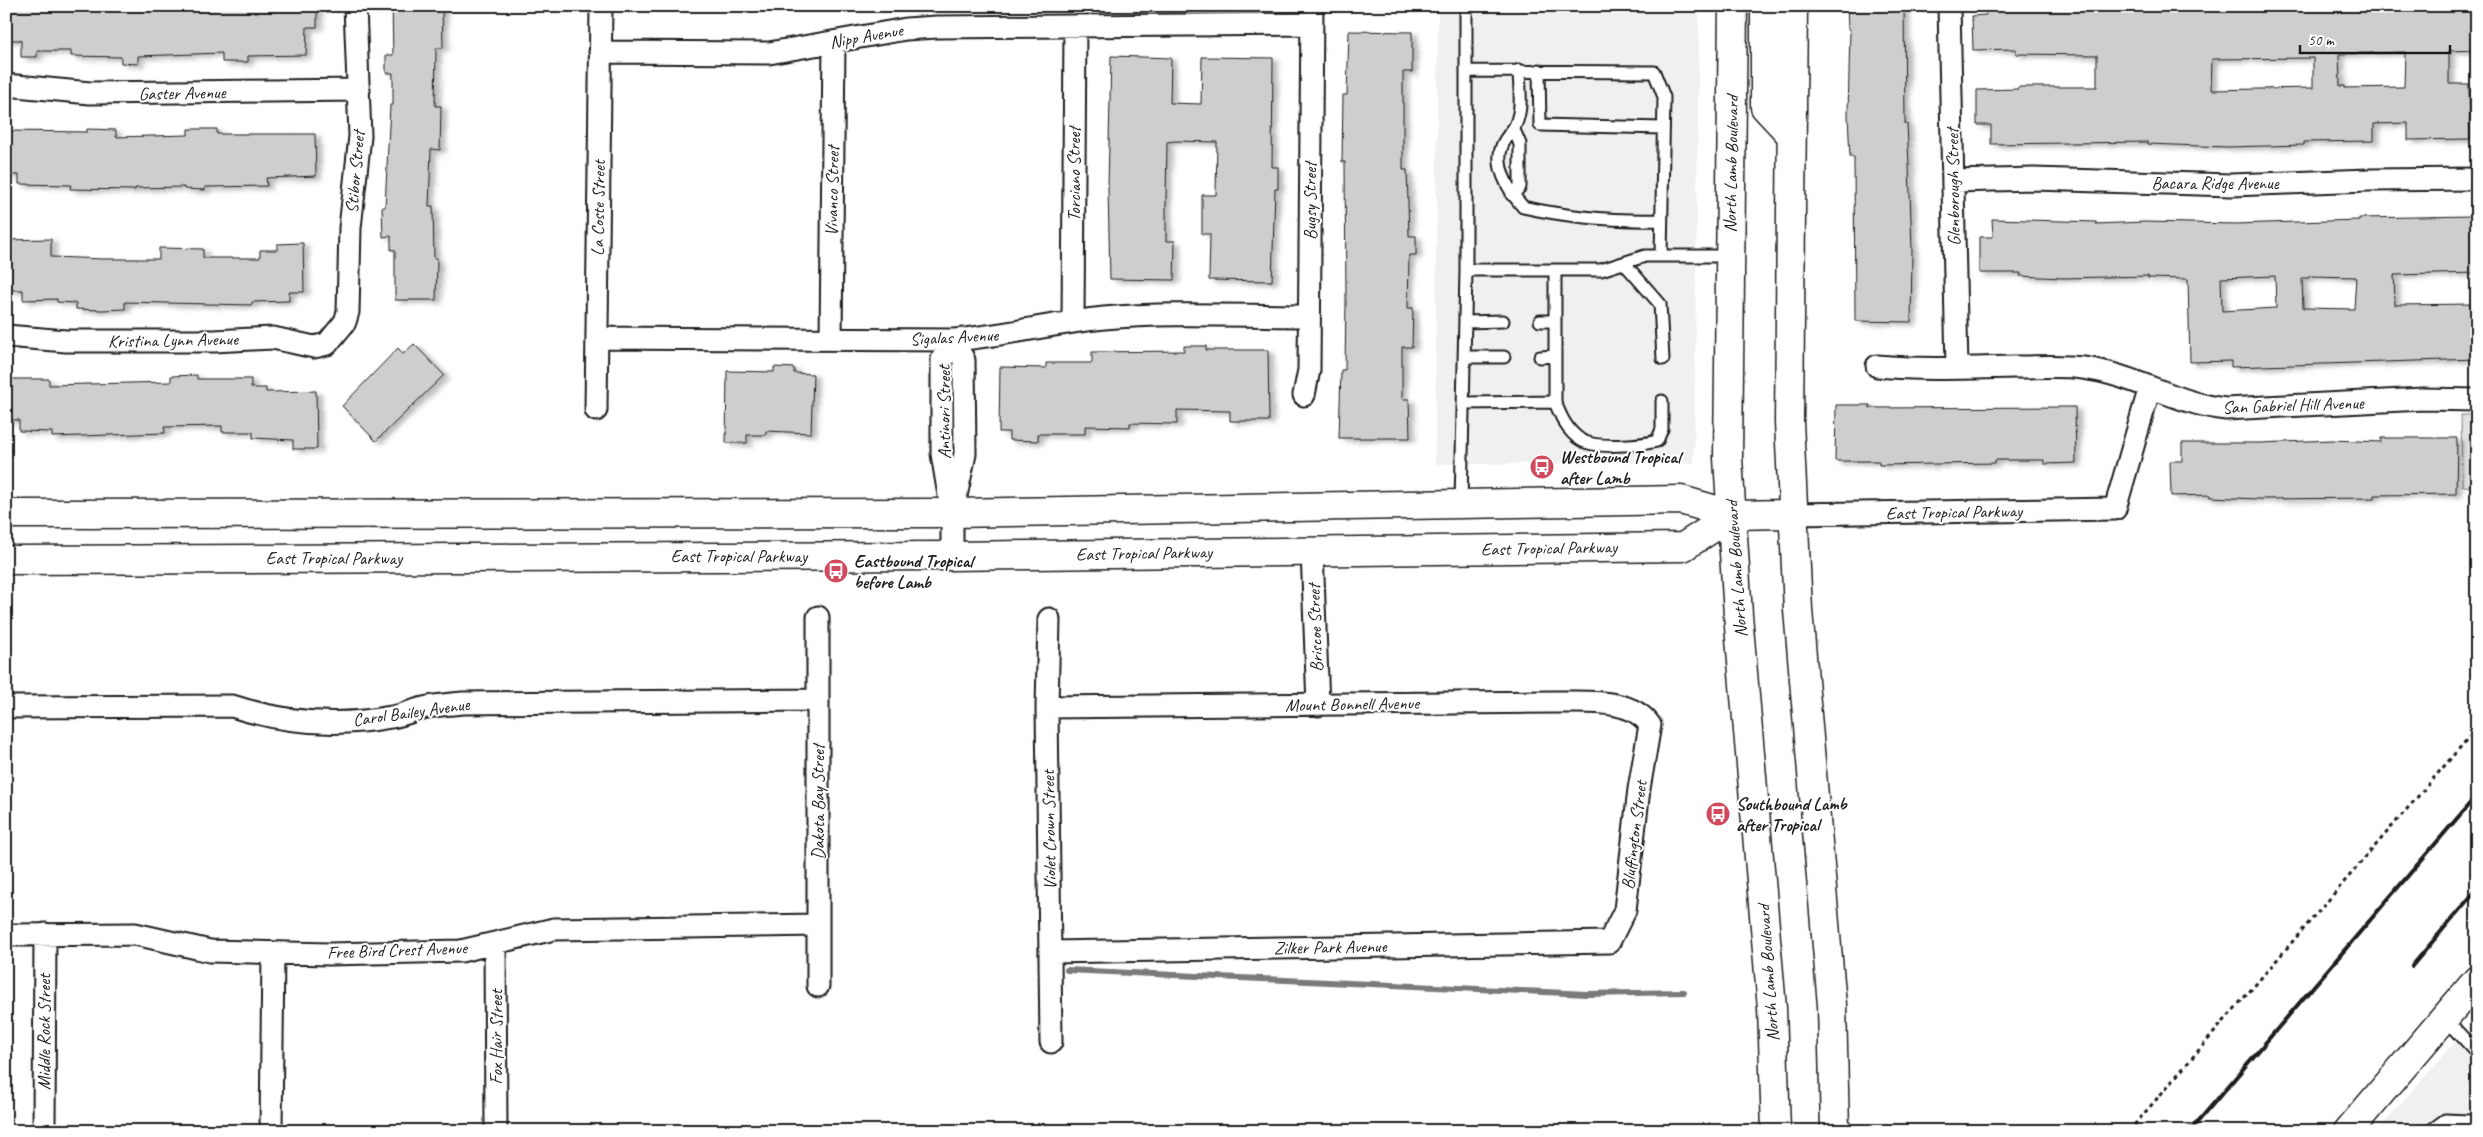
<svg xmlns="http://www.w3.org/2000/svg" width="2483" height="1137" viewBox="0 0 2483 1137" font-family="Caveat,sans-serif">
  <defs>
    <filter id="shadow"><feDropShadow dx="5.5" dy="3" stdDeviation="2.5" flood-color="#0004"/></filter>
  </defs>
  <rect width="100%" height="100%" fill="#fff"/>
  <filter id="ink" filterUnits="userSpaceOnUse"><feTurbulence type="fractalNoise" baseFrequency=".02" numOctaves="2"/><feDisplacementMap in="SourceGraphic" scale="10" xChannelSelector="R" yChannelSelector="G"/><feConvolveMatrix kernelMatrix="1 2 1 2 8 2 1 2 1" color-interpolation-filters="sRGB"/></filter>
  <g filter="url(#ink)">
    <path fill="#f0f0f0" d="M 1438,6 L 1699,6 L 1694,463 L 1435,464 Z
      M 2477,1017 L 2477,1131 L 2377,1131 Z"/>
    <path fill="#e2e2e2" stroke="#7f7f7f" d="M 2461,415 L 2477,415 L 2477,487 L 2462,486 Z"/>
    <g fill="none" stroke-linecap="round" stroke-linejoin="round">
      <path stroke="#7a7a7a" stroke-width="6" d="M 1067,970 L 1587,994 L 1684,992"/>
    </g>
    <path fill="#cecece" stroke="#1c1c1c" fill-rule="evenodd" filter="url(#shadow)" d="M 72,6 L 317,6 L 317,27 L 307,27 L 306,55 L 248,56 L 248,62 L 222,62 L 222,53 L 138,56 L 138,64 L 121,63 L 121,57 L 71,56 L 71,51 L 37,51 L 37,57 L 21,57 L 21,40 L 6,40 L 6,7 Z
      M 392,6 L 442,6 L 443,48 L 436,48 L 435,106 L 441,106 L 440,150 L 431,149 L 429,206 L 433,206 L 434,258 L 437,258 L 436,300 L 395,300 L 395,250 L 391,250 L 391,236 L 383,237 L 382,207 L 385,207 L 390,105 L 393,105 L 393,73 L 386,73 L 386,55 L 393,55 Z
      M 1847,6 L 1904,6 L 1905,124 L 1907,124 L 1909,166 L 1912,249 L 1911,322 L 1855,321 L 1854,157 L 1850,157 L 1848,115 L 1850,29 L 1848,29 Z
      M 1985,6 L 2477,6 L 2477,50 L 2449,51 L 2449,84 L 2469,84 L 2470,139 L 2408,140 L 2408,123 L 2374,124 L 2374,141 L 2304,142 L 2304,145 L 2227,147 L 2148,144 L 2148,142 L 1991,144 L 1991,125 L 1977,125 L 1977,90 L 2018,89 L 2018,87 L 2097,87 L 2097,55 L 2016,54 L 2016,49 L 1973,50 L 1972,16 L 1986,15 ZM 2405,52 L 2404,87 L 2345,88 L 2345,86 L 2340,86 L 2339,54 ZM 2313,58 L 2313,88 L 2211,90 L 2212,59 Z
      M 1349,31 L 1412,32 L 1412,72 L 1403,72 L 1403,170 L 1407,170 L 1409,236 L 1416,236 L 1416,255 L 1409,255 L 1408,308 L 1413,308 L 1412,347 L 1402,347 L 1402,399 L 1409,399 L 1410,438 L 1339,438 L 1341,370 L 1345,370 L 1346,299 L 1345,162 L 1342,162 L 1343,95 L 1347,95 Z
      M 1111,56 L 1171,58 L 1170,103 L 1201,104 L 1202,57 L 1273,58 L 1272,167 L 1278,167 L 1278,189 L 1275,189 L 1272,281 L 1209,280 L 1210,234 L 1202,234 L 1202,195 L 1216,195 L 1217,142 L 1175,141 L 1167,142 L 1166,196 L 1166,241 L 1175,241 L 1174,280 L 1110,279 L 1108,187 Z
      M 87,129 L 116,130 L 116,137 L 188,135 L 188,129 L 217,129 L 217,134 L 315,134 L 316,176 L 266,178 L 267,186 L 205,187 L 205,190 L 184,189 L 184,187 L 135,188 L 135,190 L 70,189 L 71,185 L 19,184 L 19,175 L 6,175 L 6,131 L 87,132 Z
      M 2475,216 L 2476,273 L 2394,275 L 2395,305 L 2475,304 L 2476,359 L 2231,367 L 2231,361 L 2190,362 L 2188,279 L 2148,278 L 2148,276 L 2063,278 L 2020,276 L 2021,273 L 1979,273 L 1979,237 L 1993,237 L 1992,219 L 2096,222 L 2096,224 L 2144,222 L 2235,224 L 2359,220 L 2359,218 ZM 2275,276 L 2276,308 L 2222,311 L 2221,278 ZM 2309,276 L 2356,277 L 2354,309 L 2303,308 L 2302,278 L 2309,278 Z
      M 51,239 L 51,257 L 103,259 L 159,259 L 159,248 L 203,249 L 203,258 L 260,258 L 260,250 L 277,250 L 277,244 L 303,243 L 304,292 L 289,292 L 289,301 L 252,302 L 252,305 L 125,302 L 125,309 L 102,310 L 76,309 L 76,303 L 57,302 L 57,299 L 23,300 L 23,290 L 9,290 L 8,240 Z
      M 414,344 L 444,375 L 376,441 L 342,406 L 398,348 L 403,354 Z
      M 1184,346 L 1206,346 L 1206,350 L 1268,350 L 1269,421 L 1230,421 L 1230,411 L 1177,410 L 1177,424 L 1130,423 L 1130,427 L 1085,426 L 1085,434 L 1038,434 L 1038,441 L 1009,440 L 1009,432 L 999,432 L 1000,367 L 1046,368 L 1046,363 L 1092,363 L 1092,352 L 1184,351 Z
      M 774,367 L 794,368 L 794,373 L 813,374 L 811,433 L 766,431 L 766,435 L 747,435 L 747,443 L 726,443 L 727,371 L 774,372 Z
      M 197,375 L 197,379 L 251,379 L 251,388 L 266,388 L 266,392 L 316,391 L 317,449 L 293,449 L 293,440 L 253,438 L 253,432 L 222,432 L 222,426 L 164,427 L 165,433 L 52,437 L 52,432 L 19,431 L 19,420 L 6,420 L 6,379 L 49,379 L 49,385 L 171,382 L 171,376 Z
      M 1836,405 L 1870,405 L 1870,408 L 2075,407 L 2076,463 L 2044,464 L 2044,460 L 1995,460 L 1995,463 L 1879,465 L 1879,461 L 1835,461 Z
      M 2381,438 L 2457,438 L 2456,494 L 2374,495 L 2374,498 L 2259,499 L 2210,497 L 2210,495 L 2171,496 L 2170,461 L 2182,461 L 2182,443 L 2261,443 L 2332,440 L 2381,442 Z"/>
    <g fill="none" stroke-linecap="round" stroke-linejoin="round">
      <defs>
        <path id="lane" d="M 1519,70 C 1519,84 1522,99 1519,113 C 1516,128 1513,128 1505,140 C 1491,162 1508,190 1523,207 C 1567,217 1615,221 1661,220
          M 1539,70 L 1540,125 L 1663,128
          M 1466,71 L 1654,72 L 1664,97 L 1661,256
          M 1512,195 L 1520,187 L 1520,144 L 1514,130
          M 1624,263 L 1660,304 L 1663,359
          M 1466,270 L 1466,6
          M 1540,321 L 1555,321
          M 1465,322 L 1503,321
          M 1464,357 L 1504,357
          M 1540,357 L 1555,356
          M 1555,402 C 1561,417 1567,431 1581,440 C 1595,449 1641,445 1657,441 L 1662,429 L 1662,401
          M 1463,403 L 1555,402 L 1555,270
          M 1461,503 L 1466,270 L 1601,270 L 1645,256 L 1730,256
          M 2445,1018 L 2477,1053
          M 2430,1131 L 2445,1120 L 2469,1121 L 2477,1128"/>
        <path id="street" d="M 1949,6 L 1957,368
          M 600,52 L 769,53 L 906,29 L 937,27 L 1312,24
          M 6,85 L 90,93 L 359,90
          M 1953,181 L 2034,179 L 2231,185 L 2369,180 L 2477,179
          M 1073,322 L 1075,26
          M 6,336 L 66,341 L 214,341 L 273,338 L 314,347 L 327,344 L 345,322 L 348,312 L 350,228 L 360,136 L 355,6
          M 597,338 L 953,340 C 1004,336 1053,323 1104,318 C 1172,312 1241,316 1309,316
          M 831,339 L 834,42
          M 953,340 L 964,360 L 965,454 L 955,501
          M 1877,366 C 1923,370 1968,368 2014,367 C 2038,367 2060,365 2083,368 C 2133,374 2176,404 2226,409 L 2423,399 L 2477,400
          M 1304,395 L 1309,370 L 1312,6
          M 596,410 L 601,6
          M 1793,514 L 2115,509 L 2150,387
          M 1312,551 L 1318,705
          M 952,556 L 952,513 L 942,454 L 942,359 L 953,340
          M 818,617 L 818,986
          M 1049,619 L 1047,707 L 1051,1042
          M 6,707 L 232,706 C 284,723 337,727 391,717 C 404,715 416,709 428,707 C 440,705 451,704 463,703 L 818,700
          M 1047,707 L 1556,702 C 1586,703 1630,697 1650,725 L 1639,789 L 1625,910 L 1609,942 L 1051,952
          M 6,935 L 135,934 L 210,951 L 329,954 L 461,951 L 554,929 L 818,925
          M 495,943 L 496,1131
          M 44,1131 L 45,934
          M 271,1131 L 273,953"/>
        <path id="secondary" d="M 1733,6 L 1728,458 L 1738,615 L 1772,1008 L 1776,1131
          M 1765,6 L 1765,107 L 1792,136
          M 1793,6 L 1789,422 L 1798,610 L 1832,1005 L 1835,1131
          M 6,514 L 952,513 L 1681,500 L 1733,515 L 1793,514
          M 6,560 L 952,556 L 1683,547 L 1733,515
          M 2348,1131 L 2477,980"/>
      </defs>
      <use href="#lane" stroke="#1c1c1c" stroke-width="15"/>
      <use href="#street" stroke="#1c1c1c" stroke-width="25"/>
      <use href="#secondary" stroke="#1c1c1c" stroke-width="31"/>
      <path stroke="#1c1c1c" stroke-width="3" stroke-dasharray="4 4" stroke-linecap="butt" d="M 2129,1131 L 2477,728"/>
      <use href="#lane" stroke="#fff" stroke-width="11"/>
      <use href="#street" stroke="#fff" stroke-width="21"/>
      <use href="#secondary" stroke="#fff" stroke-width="28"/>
      <path stroke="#1c1c1c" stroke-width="4" d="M 2412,966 L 2477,889
        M 2190,1131 L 2477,795"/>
    </g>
  </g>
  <defs>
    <symbol id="bus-disc" viewBox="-11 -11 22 22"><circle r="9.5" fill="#d1495b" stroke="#fff"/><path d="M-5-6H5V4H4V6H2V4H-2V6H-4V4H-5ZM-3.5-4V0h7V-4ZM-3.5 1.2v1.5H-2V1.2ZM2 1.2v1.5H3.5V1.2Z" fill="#fff"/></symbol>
  </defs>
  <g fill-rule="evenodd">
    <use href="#bus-disc" x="1528" y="453" width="28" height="28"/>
    <use href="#bus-disc" x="822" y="557" width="28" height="28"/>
    <use href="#bus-disc" x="1704" y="800" width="28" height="28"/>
  </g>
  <g text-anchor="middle" stroke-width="4" stroke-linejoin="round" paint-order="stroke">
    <g font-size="18" fill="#1c1c1c" stroke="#fff">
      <text transform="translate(866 36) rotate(-10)" y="6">Nipp Avenue</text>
      <text transform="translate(182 93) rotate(-1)" y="6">Gaster Avenue</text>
      <text transform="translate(1731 164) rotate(-89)" y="6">North Lamb Boulevard</text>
      <text transform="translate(355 172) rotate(-85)" y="6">Stibor Street</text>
      <text transform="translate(1074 174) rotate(-90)" y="6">Torciano Street</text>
      <text x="2215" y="189">Bacara Ridge Avenue</text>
      <text transform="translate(1953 187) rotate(-91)" y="6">Glenborough Street</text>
      <text transform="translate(832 191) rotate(-89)" y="6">Vivanco Street</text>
      <text transform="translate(1310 201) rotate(-90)" y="6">Bugsy Street</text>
      <text transform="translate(598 208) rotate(-89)" y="6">La Coste Street</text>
      <text transform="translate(954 337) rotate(-3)" y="6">Sigalas Avenue</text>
      <text transform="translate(173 340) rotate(-1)" y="6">Kristina Lynn Avenue</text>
      <text transform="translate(2293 405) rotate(-2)" y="6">San Gabriel Hill Avenue</text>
      <text transform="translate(944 412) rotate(-90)" y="6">Antinori Street</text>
      <text transform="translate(1954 512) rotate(-1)" y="6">East Tropical Parkway</text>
      <text transform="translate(1549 548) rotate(-1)" y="6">East Tropical Parkway</text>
      <text transform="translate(1144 553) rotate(-1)" y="6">East Tropical Parkway</text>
      <text x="739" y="562">East Tropical Parkway</text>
      <text x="334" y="564">East Tropical Parkway</text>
      <text transform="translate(1736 569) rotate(-94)" y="6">North Lamb Boulevard</text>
      <text transform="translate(1315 628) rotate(-92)" y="6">Briscoe Street</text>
      <text transform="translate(1352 704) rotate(-1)" y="6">Mount Bonnell Avenue</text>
      <text transform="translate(411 712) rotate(-8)" y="6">Carol Bailey Avenue</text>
      <text transform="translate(818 802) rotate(-90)" y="6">Dakota Bay Street</text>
      <text transform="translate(1049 830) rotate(-91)" y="6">Violet Crown Street</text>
      <text transform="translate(1634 835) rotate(-83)" y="6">Bluffington Street</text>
      <text transform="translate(1330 947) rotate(-1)" y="6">Zilker Park Avenue</text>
      <text transform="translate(397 950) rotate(-2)" y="6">Free Bird Crest Avenue</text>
      <text transform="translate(1768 973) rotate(-94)" y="6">North Lamb Boulevard</text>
      <text transform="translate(44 1032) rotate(-90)" y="6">Middle Rock Street</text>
      <text transform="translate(496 1037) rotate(-90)" y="6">Fox Hair Street</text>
    </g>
    <g font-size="18" font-weight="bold" fill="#1c1c1c" stroke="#fff" text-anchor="start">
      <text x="1560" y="463">Westbound Tropical<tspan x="1560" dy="21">after Lamb</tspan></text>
      <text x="854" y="567">Eastbound Tropical<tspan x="854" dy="21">before Lamb</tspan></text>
      <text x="1736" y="810">Southbound Lamb<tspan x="1736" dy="21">after Tropical</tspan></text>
    </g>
  </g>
  <rect width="2483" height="1137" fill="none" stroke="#fff" stroke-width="25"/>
  <rect x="12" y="12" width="2458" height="1112" fill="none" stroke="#1c1c1c" stroke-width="2" filter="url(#ink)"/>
  <path d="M2300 45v8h150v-8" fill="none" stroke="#1c1c1c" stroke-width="2.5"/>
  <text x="2308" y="45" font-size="15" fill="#1c1c1c" stroke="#ffffff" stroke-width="4" paint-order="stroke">50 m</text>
</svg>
